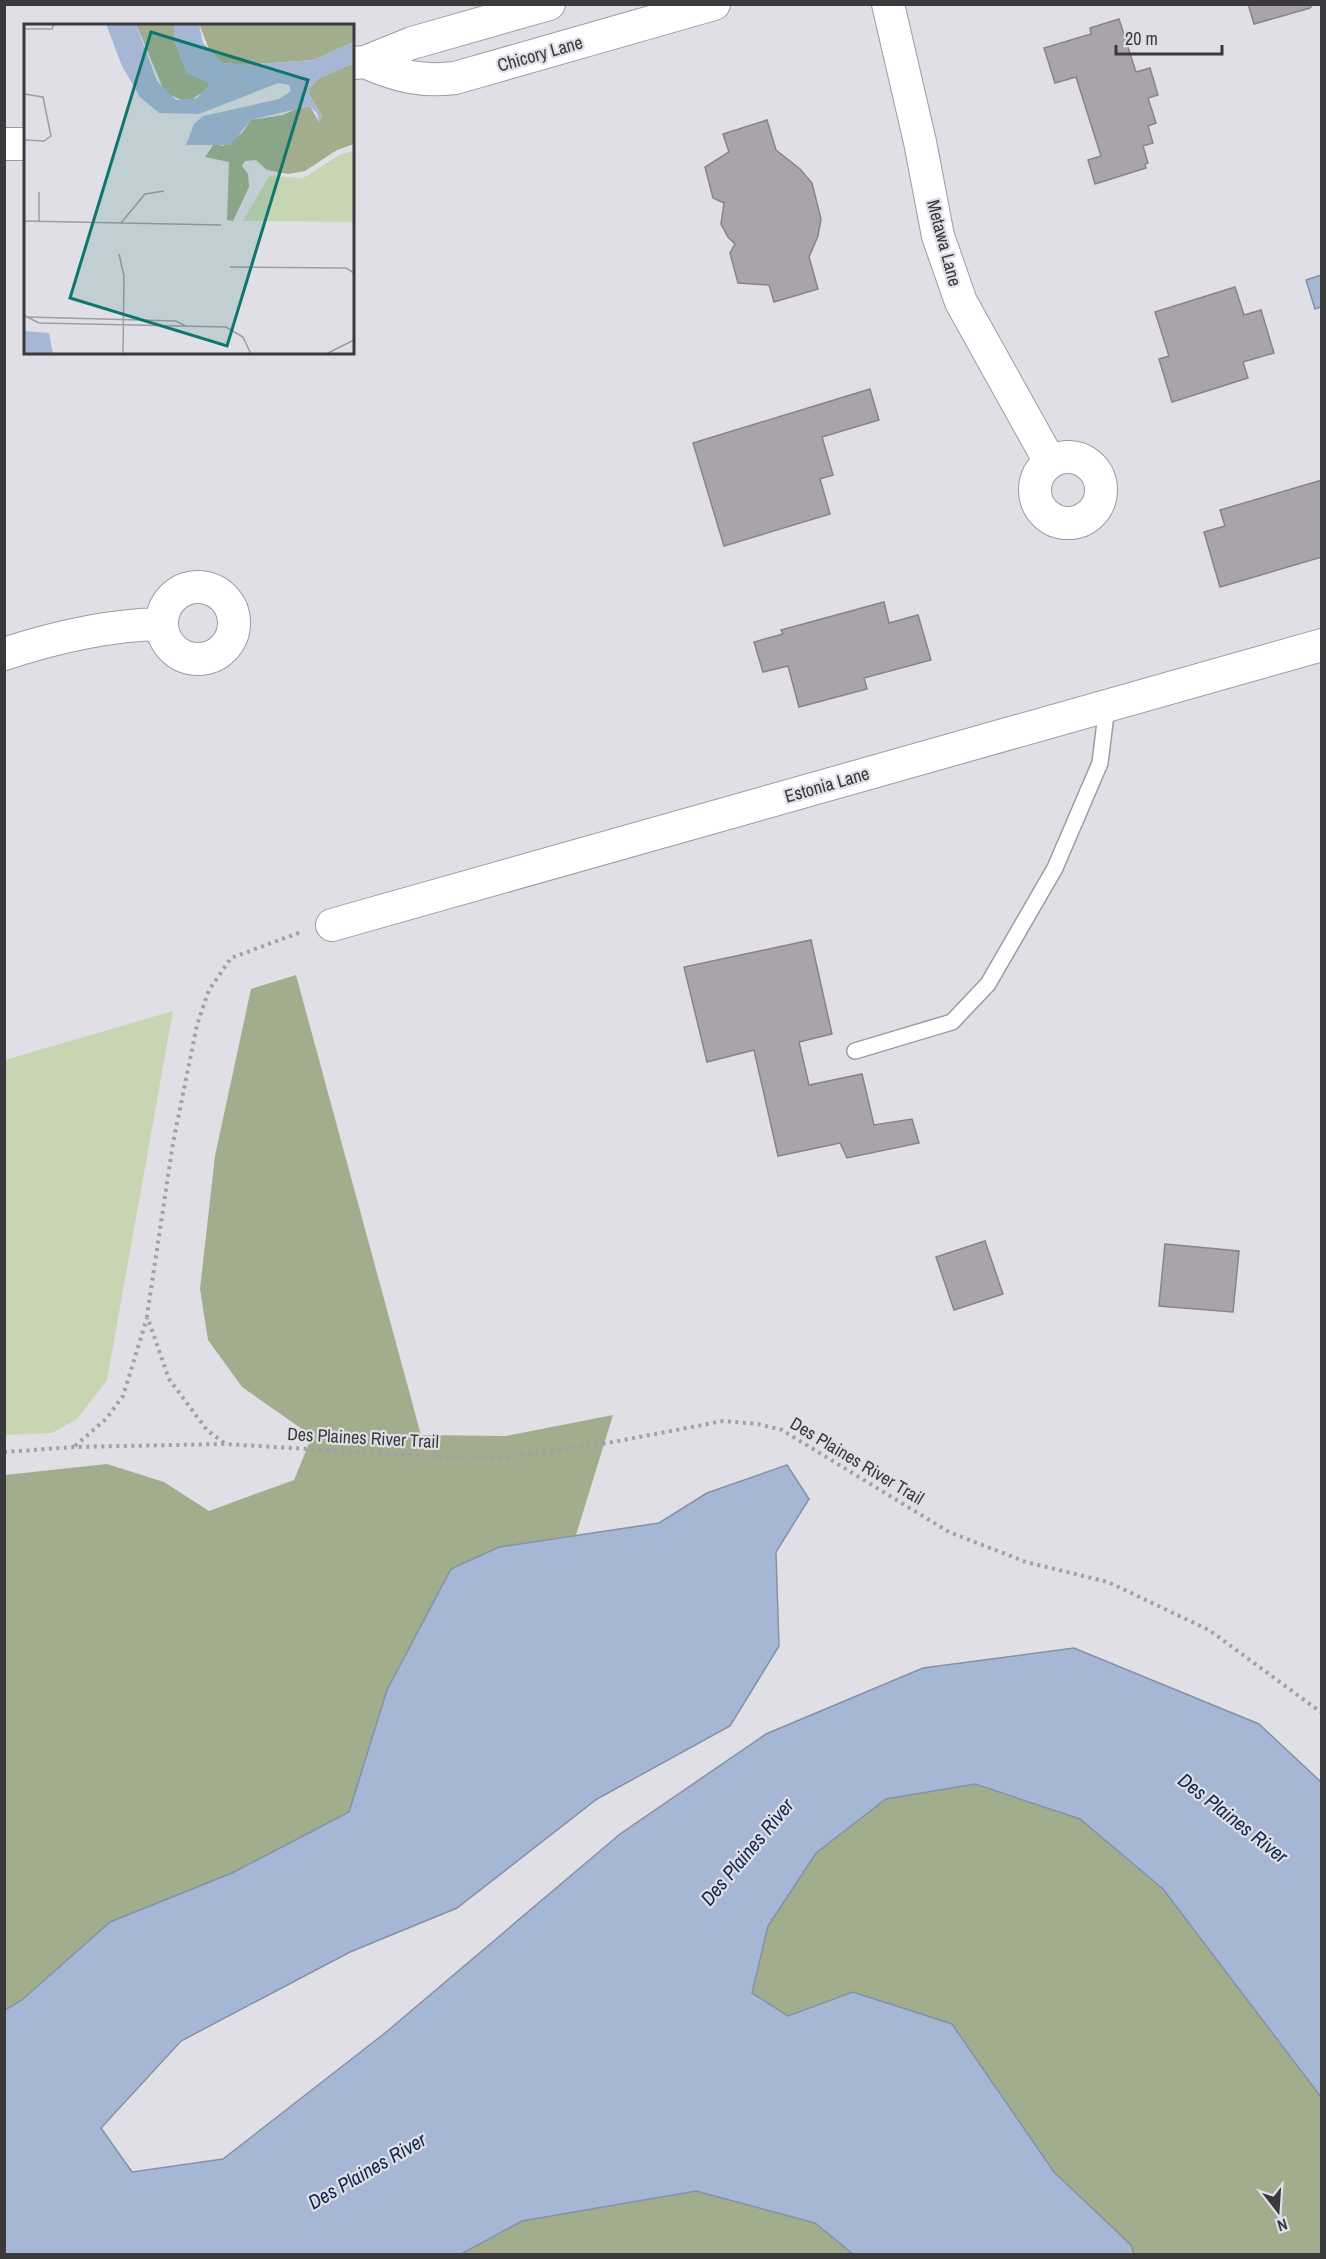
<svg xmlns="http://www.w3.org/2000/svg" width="1326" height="2259" viewBox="0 0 1326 2259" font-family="'Archivo Narrow',sans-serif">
  <rect width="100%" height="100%" fill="#e1dfe6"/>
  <path fill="#c8d5b3" d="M 173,1011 L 107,1380 L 77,1419 L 52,1433 L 5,1435 L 5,1060 Z"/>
  <path fill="#a1ad8d" d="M 296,975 L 421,1435 L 506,1436 L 613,1415 L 576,1535 L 499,1547 L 387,1690 L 349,1812 L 232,1873 L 110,1922 L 22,2000 L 5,2010 L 5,1475 L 107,1464 L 164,1482 L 209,1511 L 294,1480 L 312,1436 L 242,1387 L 208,1340 L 200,1289 L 215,1156 L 251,989 Z
    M 975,1784 L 1080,1819 L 1163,1889 L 1321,2097 L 1321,2254 L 1134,2254 L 1131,2245 L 1054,2172 L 952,2024 L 853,1992 L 788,2016 L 752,1993 L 768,1926 L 816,1853 L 886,1799 Z
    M 696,2191 L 815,2223 L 853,2254 L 461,2254 L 522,2221 Z"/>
  <path fill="#a5b7d5" stroke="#8591a7" stroke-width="1.5" d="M 1321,275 L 1321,307 L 1315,309 L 1306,280 Z
    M 787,1465 L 809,1499 L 776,1552 L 779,1646 L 730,1726 L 597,1799 L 457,1908 L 350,1952 L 181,2041 L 101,2128 L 132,2172 L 223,2159 L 385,2033 L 620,1834 L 766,1734 L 923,1668 L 1074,1648 L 1259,1724 L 1321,1782 L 1321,2097 L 1163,1889 L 1080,1819 L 975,1784 L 886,1799 L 816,1853 L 768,1926 L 752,1993 L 788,2016 L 853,1992 L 952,2024 L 1054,2172 L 1131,2245 L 1134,2254 L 853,2254 L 815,2223 L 696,2191 L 522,2221 L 461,2254 L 5,2254 L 5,2010 L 22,2000 L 110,1922 L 232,1873 L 349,1812 L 387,1690 L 451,1569 L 499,1547 L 659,1523 L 707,1493 Z"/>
  <path fill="#a9a4aa" stroke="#888389" stroke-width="1.5" d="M 1248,4 L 1313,4 L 1310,8 L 1254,24 Z
    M 1119,19 L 1136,72 L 1150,68 L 1158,95 L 1148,98 L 1156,123 L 1148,126 L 1153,143 L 1143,146 L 1148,163 L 1145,164 L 1146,168 L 1095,184 L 1088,160 L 1101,156 L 1076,77 L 1055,83 L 1044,48 L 1091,34 L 1090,28 Z
    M 767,120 L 776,150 L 800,169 L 812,183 L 821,219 L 818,236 L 809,257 L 818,289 L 774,302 L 769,285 L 738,283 L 730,253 L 735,244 L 728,237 L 721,224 L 724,203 L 713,198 L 705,167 L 729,152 L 723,134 Z
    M 1235,287 L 1244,315 L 1261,310 L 1274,353 L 1243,362 L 1248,378 L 1172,402 L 1159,359 L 1169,356 L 1155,312 Z
    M 870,389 L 879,420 L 822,437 L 833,475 L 820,479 L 830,514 L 724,546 L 693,443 Z
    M 1322,480 L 1322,557 L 1220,587 L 1204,532 L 1225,526 L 1220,510 Z
    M 884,602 L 889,623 L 918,615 L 931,660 L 864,678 L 867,689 L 799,707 L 788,666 L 763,672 L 754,642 L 783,634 L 781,630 Z
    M 811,940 L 832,1034 L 799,1042 L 809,1085 L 862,1074 L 874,1125 L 912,1119 L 919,1143 L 847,1158 L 840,1143 L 778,1156 L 754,1050 L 707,1062 L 684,967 Z
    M 985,1241 L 1003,1294 L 954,1310 L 936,1257 Z
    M 1165,1244 L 1239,1251 L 1233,1312 L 1159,1306 Z"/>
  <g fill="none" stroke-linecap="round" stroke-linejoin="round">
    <defs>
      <path id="lane" d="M 855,1051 L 952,1022 L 988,984 L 1055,868 L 1100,763 L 1107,706"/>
      <path id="street" d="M 888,4 L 920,142 L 938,236 L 961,302 L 1050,462
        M 365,62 C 396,76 421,82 455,78 L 714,4
        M 353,63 L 365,62 L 412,43 L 549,4
        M 4,144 L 26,144
        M1035 490a33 33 0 1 1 66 0a33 33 0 1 1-66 0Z
        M162 623a36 36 0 1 1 72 0a36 36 0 1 1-72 0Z
        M 4,654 C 56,637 107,625 161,624
        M 332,925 L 1322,645"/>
    </defs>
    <use href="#lane" stroke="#9d9ba2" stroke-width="18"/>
    <use href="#street" stroke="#9d9ba2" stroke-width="34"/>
    <path stroke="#a2a0a6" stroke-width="4" stroke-dasharray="3 4.5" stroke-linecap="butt" d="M 224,1443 L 207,1430 L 169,1379 L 147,1316 L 173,1143 L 197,1025 L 209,990 L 231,958 L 301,932
      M 75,1446 L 106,1419 L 123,1396 L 147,1318
      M 4,1452 L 74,1447 L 225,1444 L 423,1456 L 505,1457 L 608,1443 L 723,1421 L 758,1424 L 782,1430 L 949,1532 L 1026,1562 L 1108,1582 L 1209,1630 L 1322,1713"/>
    <use href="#lane" stroke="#fff" stroke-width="15"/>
    <use href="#street" stroke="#fff" stroke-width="32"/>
  </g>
  <g text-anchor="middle" stroke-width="4.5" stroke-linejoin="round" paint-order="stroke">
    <g font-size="18" fill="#3a393c" stroke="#e1dfe6">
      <text transform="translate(540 54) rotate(-16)" y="6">Chicory Lane</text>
      <text transform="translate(944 243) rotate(75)" y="6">Metawa Lane</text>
      <text transform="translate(827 785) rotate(-16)" y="6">Estonia Lane</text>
      <text transform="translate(363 1438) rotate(3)" y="6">Des Plaines River Trail</text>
      <text transform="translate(857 1461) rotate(31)" y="6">Des Plaines River Trail</text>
    </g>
    <g font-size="20" font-style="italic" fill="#12284f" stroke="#e1dfe6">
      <text transform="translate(1233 1818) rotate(38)" y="7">Des Plaines River</text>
      <text transform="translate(747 1852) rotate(-50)" y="7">Des Plaines River</text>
      <text transform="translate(367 2171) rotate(-30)" y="7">Des Plaines River</text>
    </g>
  </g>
  <g transform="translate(24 24)">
    <rect width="330" height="330" fill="#e1dfe6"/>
    <path d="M 330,127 L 330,198 L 219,197 L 245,152 L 279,154 L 317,130 Z" fill="#c8d5b3"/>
    <path d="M 112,0 L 150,0 L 150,16 L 163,49 L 182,56 L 186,60 L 181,67 L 163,78 L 141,69 ZM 175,0 L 330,0 L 330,18 L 289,36 L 221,41 L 199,39 L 187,30 ZM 330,39 L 330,120 L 313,126 L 281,147 L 264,150 L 243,146 L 232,136 L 221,137 L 218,142 L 224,150 L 225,163 L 209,197 L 203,196 L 205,138 L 181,133 L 190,120 L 199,122 L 218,109 L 227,96 L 259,91 L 272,85 L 286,82 L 295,98 L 298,92 L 286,72 L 286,64 L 295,54 Z" fill="#a1ad8d"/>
    <path d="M 82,0 L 112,0 L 133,57 L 152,76 L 173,74 L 186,60 L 163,49 L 150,16 L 150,0 L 175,0 L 179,19 L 199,39 L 221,41 L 289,36 L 330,18 L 330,39 L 295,54 L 286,64 L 286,72 L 298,92 L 295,99 L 293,89 L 285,82 L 227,96 L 206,121 L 162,121 L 170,100 L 179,92 L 255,75 L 267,67 L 265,61 L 254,59 L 175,90 L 135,89 L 116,73 L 98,42 ZM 0,307 L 25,309 L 29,330 L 0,330 Z" fill="#a5b7d5"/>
    <path fill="none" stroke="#9e9da2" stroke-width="1.5" d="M 0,5 L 28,5 L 30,0M 0,70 L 19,73 L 27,112 L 20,117 L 0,116M 0,197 L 197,201M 15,197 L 15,168M 97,199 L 121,170 L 140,167M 95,230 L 100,252 L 99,330M 206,243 L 322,244 L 330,249M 1,292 L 15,299 L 202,303 L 219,313 L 227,330M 4,293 L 152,297 L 162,302M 302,330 L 330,316"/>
    <path fill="#0f766e" fill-opacity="0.15" stroke="#0f766e" stroke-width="3" d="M 127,8 L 284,56 L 203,322 L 46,274 Z"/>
    <rect width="330" height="330" fill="none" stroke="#3a393c" stroke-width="3"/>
  </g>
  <rect width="1326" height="2259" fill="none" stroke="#3a393c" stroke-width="12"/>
  <g transform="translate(1278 2211) rotate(163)" stroke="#e1dfe6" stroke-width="4.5" paint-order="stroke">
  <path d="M0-4.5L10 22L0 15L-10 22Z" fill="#3a393c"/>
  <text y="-9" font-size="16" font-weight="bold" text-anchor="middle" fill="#3a393c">N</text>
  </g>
  <path d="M1116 45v9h106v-9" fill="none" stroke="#3a393c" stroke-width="3"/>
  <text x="1125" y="45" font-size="18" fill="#3a393c" stroke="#e1dfe6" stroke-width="4.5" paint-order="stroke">20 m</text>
</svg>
